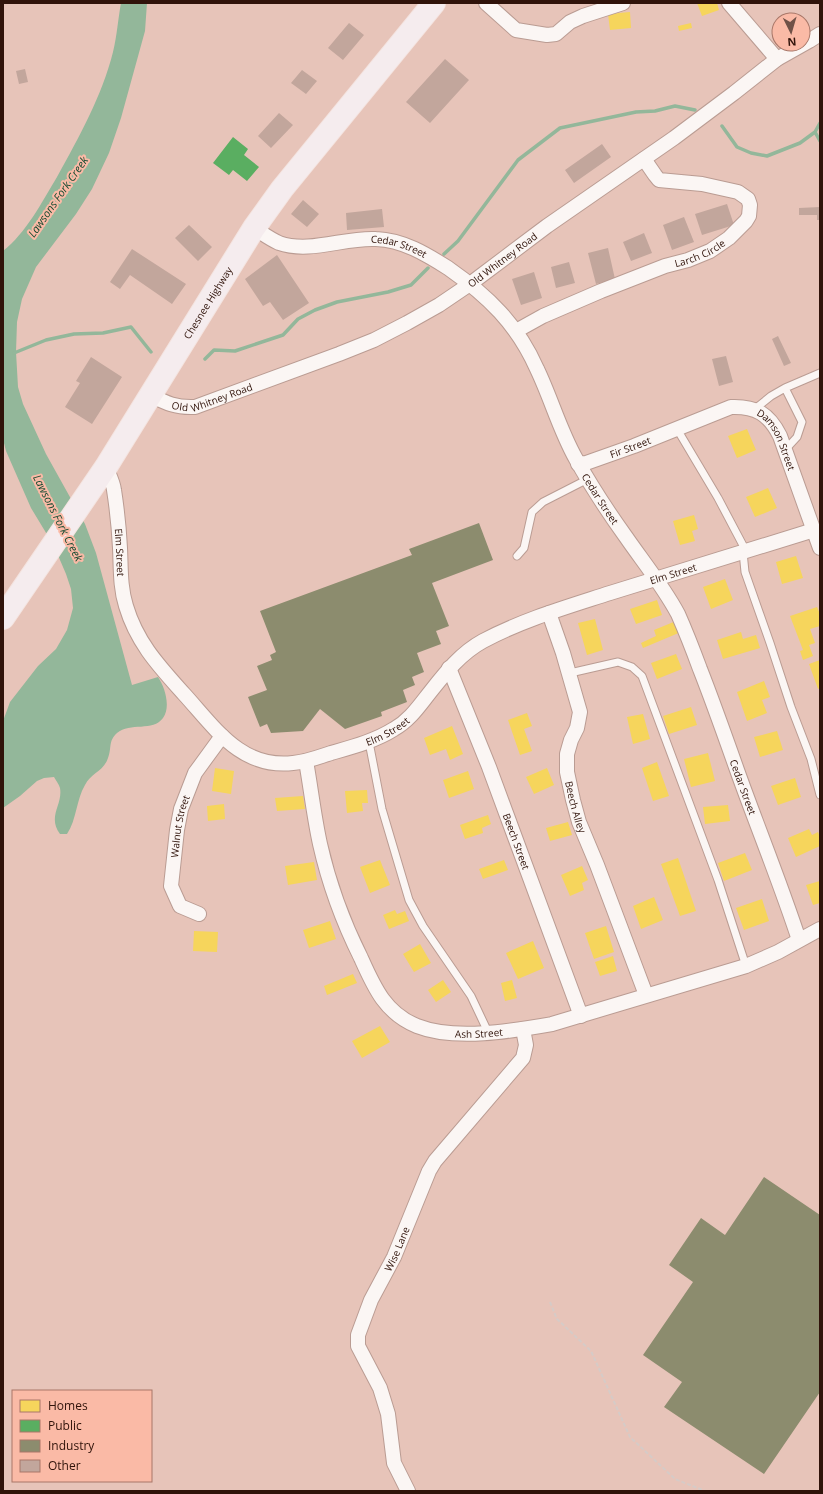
<svg xmlns="http://www.w3.org/2000/svg" width="823" height="1494" viewBox="0 0 823 1494" font-family="'Open Sans',sans-serif">
  <rect width="100%" height="100%" fill="#e7c4b9"/>
  <path fill="#93b79a" d="M 121,3 L 147,3 L 145,31 L 121,118 L 109,153 L 92,189 L 76,214 L 36,267 L 22,299 L 17,322 L 16,352 L 18,387 L 23,404 L 46,454 L 85,524 L 96,553 L 132,685 L 158,677 C 165,687 171,707 163,718 C 153,732 130,722 117,733 C 108,741 112,748 108,758 C 104,771 91,773 85,785 C 76,800 77,819 67,834 L 60,834 C 47,816 63,805 60,788 C 59,784 56,781 54,777 L 44,778 L 37,781 L 20,796 L 3,808 L 3,721 L 10,702 L 38,666 L 56,649 L 67,630 L 73,608 L 71,589 L 66,574 L 54,546 L 31,508 L 6,451 L 3,439 L 3,251 C 26,233 42,202 57,177 C 79,137 102,96 113,52 C 117,36 118,19 121,3 Z"/>
  <path fill="#f6d55c" d="M 697,3 L 717,3 L 719,10 L 702,16 Z
    M 630,12 L 631,28 L 610,30 L 608,14 Z
    M 691,23 L 692,28 L 679,31 L 678,26 Z
    M 747,429 L 756,450 L 737,458 L 728,436 Z
    M 768,488 L 777,508 L 755,517 L 746,497 Z
    M 694,515 L 698,529 L 692,531 L 695,541 L 680,545 L 673,521 Z
    M 796,556 L 803,578 L 782,584 L 776,562 Z
    M 725,579 L 733,600 L 711,609 L 703,587 Z
    M 657,600 L 662,615 L 636,624 L 630,609 Z
    M 817,607 L 820,614 L 820,626 L 810,629 L 815,643 L 809,645 L 813,656 L 803,660 L 800,651 L 803,650 L 790,616 Z
    M 595,619 L 603,650 L 587,655 L 578,623 Z
    M 676,621 L 681,632 L 643,648 L 641,643 L 656,636 L 654,630 Z
    M 741,632 L 743,639 L 756,635 L 760,648 L 723,659 L 717,640 Z
    M 676,654 L 682,669 L 657,679 L 651,663 Z
    M 820,660 L 820,688 L 818,689 L 809,664 Z
    M 764,681 L 770,697 L 762,700 L 767,713 L 747,721 L 737,692 Z
    M 691,707 L 697,725 L 669,734 L 663,716 Z
    M 527,713 L 532,726 L 524,729 L 532,751 L 520,755 L 508,720 Z
    M 643,714 L 650,739 L 633,744 L 627,717 Z
    M 452,726 L 463,754 L 450,760 L 446,749 L 430,755 L 424,738 Z
    M 777,731 L 783,750 L 760,757 L 754,737 Z
    M 708,753 L 715,781 L 691,787 L 684,759 Z
    M 657,762 L 669,796 L 653,801 L 642,768 Z
    M 215,768 L 234,771 L 231,794 L 212,791 Z
    M 547,768 L 554,785 L 534,794 L 526,777 Z
    M 468,771 L 474,789 L 449,798 L 443,780 Z
    M 795,778 L 801,797 L 778,805 L 771,786 Z
    M 367,790 L 368,803 L 362,803 L 363,811 L 347,813 L 345,791 Z
    M 303,796 L 305,809 L 277,811 L 275,798 Z
    M 224,804 L 225,819 L 208,821 L 207,806 Z
    M 728,805 L 730,821 L 705,824 L 703,807 Z
    M 488,815 L 491,824 L 482,828 L 483,833 L 465,839 L 460,825 Z
    M 568,822 L 572,835 L 550,841 L 546,828 Z
    M 809,829 L 812,835 L 818,832 L 820,837 L 820,846 L 796,857 L 788,838 Z
    M 745,853 L 752,870 L 724,881 L 718,863 Z
    M 678,858 L 696,911 L 680,916 L 661,864 Z
    M 380,860 L 390,885 L 370,893 L 360,867 Z
    M 504,860 L 508,870 L 483,879 L 479,869 Z
    M 314,862 L 317,880 L 288,885 L 285,866 Z
    M 582,866 L 588,880 L 582,883 L 584,890 L 570,896 L 561,875 Z
    M 820,881 L 820,903 L 813,905 L 806,885 Z
    M 654,897 L 663,920 L 641,929 L 633,906 Z
    M 762,899 L 769,921 L 744,930 L 736,908 Z
    M 395,910 L 397,914 L 405,911 L 409,921 L 389,929 L 383,915 Z
    M 330,921 L 336,939 L 309,948 L 303,930 Z
    M 606,926 L 614,952 L 594,959 L 585,933 Z
    M 194,931 L 218,932 L 217,952 L 193,951 Z
    M 533,941 L 544,968 L 518,979 L 506,953 Z
    M 420,944 L 431,963 L 414,972 L 403,954 Z
    M 613,956 L 617,971 L 600,976 L 595,962 Z
    M 353,974 L 357,983 L 327,995 L 324,986 Z
    M 443,980 L 451,992 L 436,1002 L 428,990 Z
    M 512,980 L 517,998 L 505,1001 L 501,983 Z
    M 380,1026 L 390,1042 L 362,1058 L 352,1041 Z"/>
  <path fill="#5aae61" d="M 233,137 L 248,149 L 244,155 L 259,167 L 247,181 L 233,170 L 229,175 L 213,163 Z"/>
  <path fill="#8c8c6e" d="M 479,523 L 493,560 L 432,583 L 449,626 L 436,631 L 441,644 L 417,653 L 424,672 L 412,677 L 415,685 L 403,690 L 407,702 L 381,712 L 382,716 L 345,729 L 320,709 L 303,731 L 271,733 L 267,724 L 260,727 L 248,697 L 267,690 L 257,666 L 272,660 L 270,655 L 276,652 L 260,611 L 412,555 L 409,549 Z
    M 764,1177 L 820,1215 L 820,1392 L 764,1474 L 664,1407 L 682,1382 L 643,1355 L 693,1282 L 669,1265 L 701,1218 L 725,1235 Z"/>
  <g fill="none" stroke-linecap="round" stroke-linejoin="round">
    <path stroke="#93b79a" stroke-width="3.5" d="M 722,126 L 737,147 L 751,153 L 767,156 L 800,143 L 815,132 L 820,123
      M 815,132 L 820,141
      M 444,254 L 458,241 L 518,160 L 560,128 L 636,112 L 655,111 L 675,106 L 695,110
      M 14,353 L 46,340 L 74,334 L 103,333 L 131,327 L 151,352
      M 205,359 L 214,350 L 235,351 L 283,335 L 298,319 L 315,310 L 337,302 L 388,292 L 411,285 L 428,268"/>
  </g>
  <path fill="#c2a69c" d="M 349,23 L 364,35 L 343,60 L 328,48 Z
    M 445,59 L 469,80 L 430,123 L 406,102 Z
    M 25,69 L 28,82 L 19,84 L 16,71 Z
    M 302,70 L 317,81 L 306,94 L 291,83 Z
    M 279,113 L 293,125 L 271,148 L 258,136 Z
    M 602,144 L 611,157 L 574,183 L 565,170 Z
    M 303,200 L 319,214 L 307,227 L 291,214 Z
    M 727,204 L 734,225 L 702,235 L 695,214 Z
    M 820,207 L 820,220 L 817,220 L 817,215 L 799,215 L 799,208 Z
    M 382,209 L 384,227 L 347,230 L 346,213 Z
    M 684,217 L 694,242 L 672,250 L 663,225 Z
    M 189,225 L 212,247 L 198,261 L 175,238 Z
    M 644,233 L 652,253 L 631,261 L 623,242 Z
    M 608,248 L 615,279 L 596,284 L 588,253 Z
    M 132,249 L 186,284 L 172,304 L 130,275 L 120,289 L 110,282 Z
    M 277,255 L 309,303 L 283,320 L 270,302 L 263,306 L 245,279 Z
    M 569,262 L 575,283 L 556,288 L 551,267 Z
    M 534,272 L 542,298 L 521,305 L 512,279 Z
    M 778,336 L 791,363 L 784,366 L 772,339 Z
    M 726,356 L 733,382 L 719,386 L 712,359 Z
    M 91,357 L 122,377 L 92,424 L 65,407 L 80,383 L 76,381 Z"/>
  <g fill="none" stroke-linecap="round" stroke-linejoin="round">
    <defs>
      <path id="service" d="M 785,388 L 820,373
        M 755,409 L 771,396 L 785,388 L 802,422 L 797,437 L 785,450
        M 677,429 L 718,498 L 746,551
        M 743,552 L 745,572 L 770,643 L 791,707 L 811,759 L 820,795
        M 517,556 L 524,548 L 532,512 L 543,502 L 588,479
        M 570,673 L 618,662 L 632,667 L 642,676 L 718,880 L 746,966
        M 369,742 L 382,809 L 409,900 L 423,926 L 471,996 L 488,1032"/>
      <g id="minor">
        <path d="M 486,3 L 516,30 L 547,35 L 556,34 L 570,22 L 583,16 L 623,3"/>
        <path d="M 729,3 L 777,59"/>
        <path id="s1" d="M 254,228 C 262,233 270,239 279,243 C 310,254 345,237 376,239 C 403,240 426,254 448,268 C 488,296 517,324 537,369 C 551,398 560,431 576,459 C 591,486 608,512 626,537 C 644,563 663,586 678,614 C 686,632 693,650 700,669 C 713,702 725,736 737,770 C 757,826 780,882 799,940"/>
        <path id="s2" d="M 516,331 L 543,316 L 601,291 L 665,266 L 688,260 L 710,251 L 729,238 L 746,221 L 749,216 L 750,205 L 748,199 L 738,192 L 702,184 L 659,180 L 655,175 L 644,159"/>
        <path id="s3" d="M 150,395 C 166,403 176,408 195,407 L 339,354 L 374,340 L 407,323 L 439,305 L 470,284 L 547,226 L 674,138 L 734,93 L 777,59 L 809,41 L 820,34"/>
        <path id="s4" d="M 578,464 L 586,463 L 634,446 L 731,407 C 756,406 769,414 780,436 L 820,548"/>
        <path id="s5" d="M 106,467 C 109,475 113,482 114,490 C 117,509 119,529 120,548 C 121,568 120,587 126,606 C 137,643 159,666 184,694 C 215,728 241,769 293,763 C 306,762 319,757 331,753 C 352,747 375,741 394,729 C 410,720 419,706 431,691 C 446,672 461,653 483,641 C 522,620 567,607 610,593 C 678,572 746,551 814,530"/>
        <path id="s6" d="M 549,613 L 563,653 L 580,712 L 577,728 L 571,740 L 567,754 L 567,772 L 573,800 L 579,822 L 597,865 L 646,995"/>
        <path id="s7" d="M 449,668 L 489,767 L 581,1016"/>
        <path id="s8" d="M 306,761 C 311,789 314,817 320,844 C 329,884 343,922 361,958 C 374,987 385,1013 417,1026 C 455,1041 512,1031 552,1024 L 746,966 L 778,952 L 820,929"/>
        <path id="s9" d="M 199,914 L 180,906 L 171,886 L 177,830 L 181,809 L 195,773 L 222,736"/>
        <path id="s10" d="M 408,1491 L 394,1463 L 388,1414 L 380,1388 L 358,1346 L 358,1335 L 371,1300 L 394,1257 L 429,1171 L 435,1161 L 523,1058 L 526,1045 L 523,1029"/>
      </g>
      <g id="primary">
        <path id="s11" d="M 3,618 L 106,467 L 254,228 L 282,189 L 434,3"/>
      </g>
    </defs>
    <use href="#service" stroke="#ba9c93" stroke-width="9"/>
    <use href="#minor" stroke="#ba9c93" stroke-width="16"/>
    <use href="#primary" stroke="#f4e4e0" stroke-width="24"/>
    <path stroke="#d6cbc7" stroke-width="2" stroke-dasharray="4 2" stroke-linecap="butt" d="M 550,1302 L 557,1319 L 591,1351 L 630,1437 L 675,1479 L 705,1491"/>
    <use href="#service" stroke="#fbf6f4" stroke-width="7"/>
    <use href="#minor" stroke="#fbf6f4" stroke-width="14"/>
    <use href="#primary" stroke="#f5ecee" stroke-width="22"/>
  </g>
  <g text-anchor="middle" stroke-width="4" stroke-linejoin="round" paint-order="stroke">
    <g font-size="10" fill="#30130a" stroke="#fabaa6">
      <text dy="4" stroke="none"><textPath href="#s1" startOffset="151">Cedar Street</textPath></text>
      <text dy="4" stroke="none"><textPath href="#s2" startOffset="200">Larch Circle</textPath></text>
      <text dy="4" stroke="none"><textPath href="#s3" startOffset="390">Old Whitney Road</textPath></text>
      <text dy="4" stroke="none"><textPath href="#s11" startOffset="376">Chesnee Highway</textPath></text>
      <text dy="4" stroke="none"><textPath href="#s3" startOffset="66">Old Whitney Road</textPath></text>
      <text dy="4" stroke="none"><textPath href="#s4" startOffset="226">Damson Street</textPath></text>
      <text dy="4" stroke="none"><textPath href="#s4" startOffset="55">Fir Street</textPath></text>
      <text dy="4" stroke="none"><textPath href="#s1" startOffset="487">Cedar Street</textPath></text>
      <text dy="4" stroke="none"><textPath href="#s5" startOffset="87">Elm Street</textPath></text>
      <text dy="4" stroke="none"><textPath href="#s5" startOffset="818">Elm Street</textPath></text>
      <text dy="4" stroke="none"><textPath href="#s5" startOffset="483">Elm Street</textPath></text>
      <text dy="4" stroke="none"><textPath href="#s1" startOffset="811">Cedar Street</textPath></text>
      <text dy="4" stroke="none"><textPath href="#s6" startOffset="202">Beech Alley</textPath></text>
      <text dy="4" stroke="none"><textPath href="#s9" startOffset="103">Walnut Street</textPath></text>
      <text dy="4" stroke="none"><textPath href="#s7" startOffset="186">Beech Street</textPath></text>
      <text dy="4" stroke="none"><textPath href="#s8" startOffset="359">Ash Street</textPath></text>
      <text dy="4" stroke="none"><textPath href="#s10" startOffset="261">Wise Lane</textPath></text>
    </g>
    <g font-size="11" font-style="italic" fill="#154a30" stroke="#fabaa6">
      <text transform="translate(58 197) rotate(-55)" y="4">Lawsons Fork Creek</text>
      <text transform="translate(58 518) rotate(63)" y="4">Lawsons Fork Creek</text>
    </g>
  </g>
  <rect width="823" height="1494" fill="none" stroke="#30130a" stroke-width="8"/>
  <rect x="12" y="1390" width="140" height="92" fill="#fabaa6" stroke="#a97768"/>
  <rect x="20" y="1400" width="20" height="12" fill="#f6d55c" stroke="#a97768"/>
  <text x="48" y="1410" font-size="12" fill="#30130a">Homes</text>
  <rect x="20" y="1420" width="20" height="12" fill="#5aae61" stroke="#a97768"/>
  <text x="48" y="1430" font-size="12" fill="#30130a">Public</text>
  <rect x="20" y="1440" width="20" height="12" fill="#8c8c6e" stroke="#a97768"/>
  <text x="48" y="1450" font-size="12" fill="#30130a">Industry</text>
  <rect x="20" y="1460" width="20" height="12" fill="#c2a69c" stroke="#a97768"/>
  <text x="48" y="1470" font-size="12" fill="#30130a">Other</text>
  <g transform="translate(791 32) rotate(175)"><circle r="19" fill="#fabaa6" stroke="#a97768"/>
  <path d="M0-3L7 15L0 10L-7 15Z" fill="#705147"/>
  <text y="-6" font-size="11" font-weight="bold" text-anchor="middle" fill="#30130a">N</text>
  </g>
</svg>
